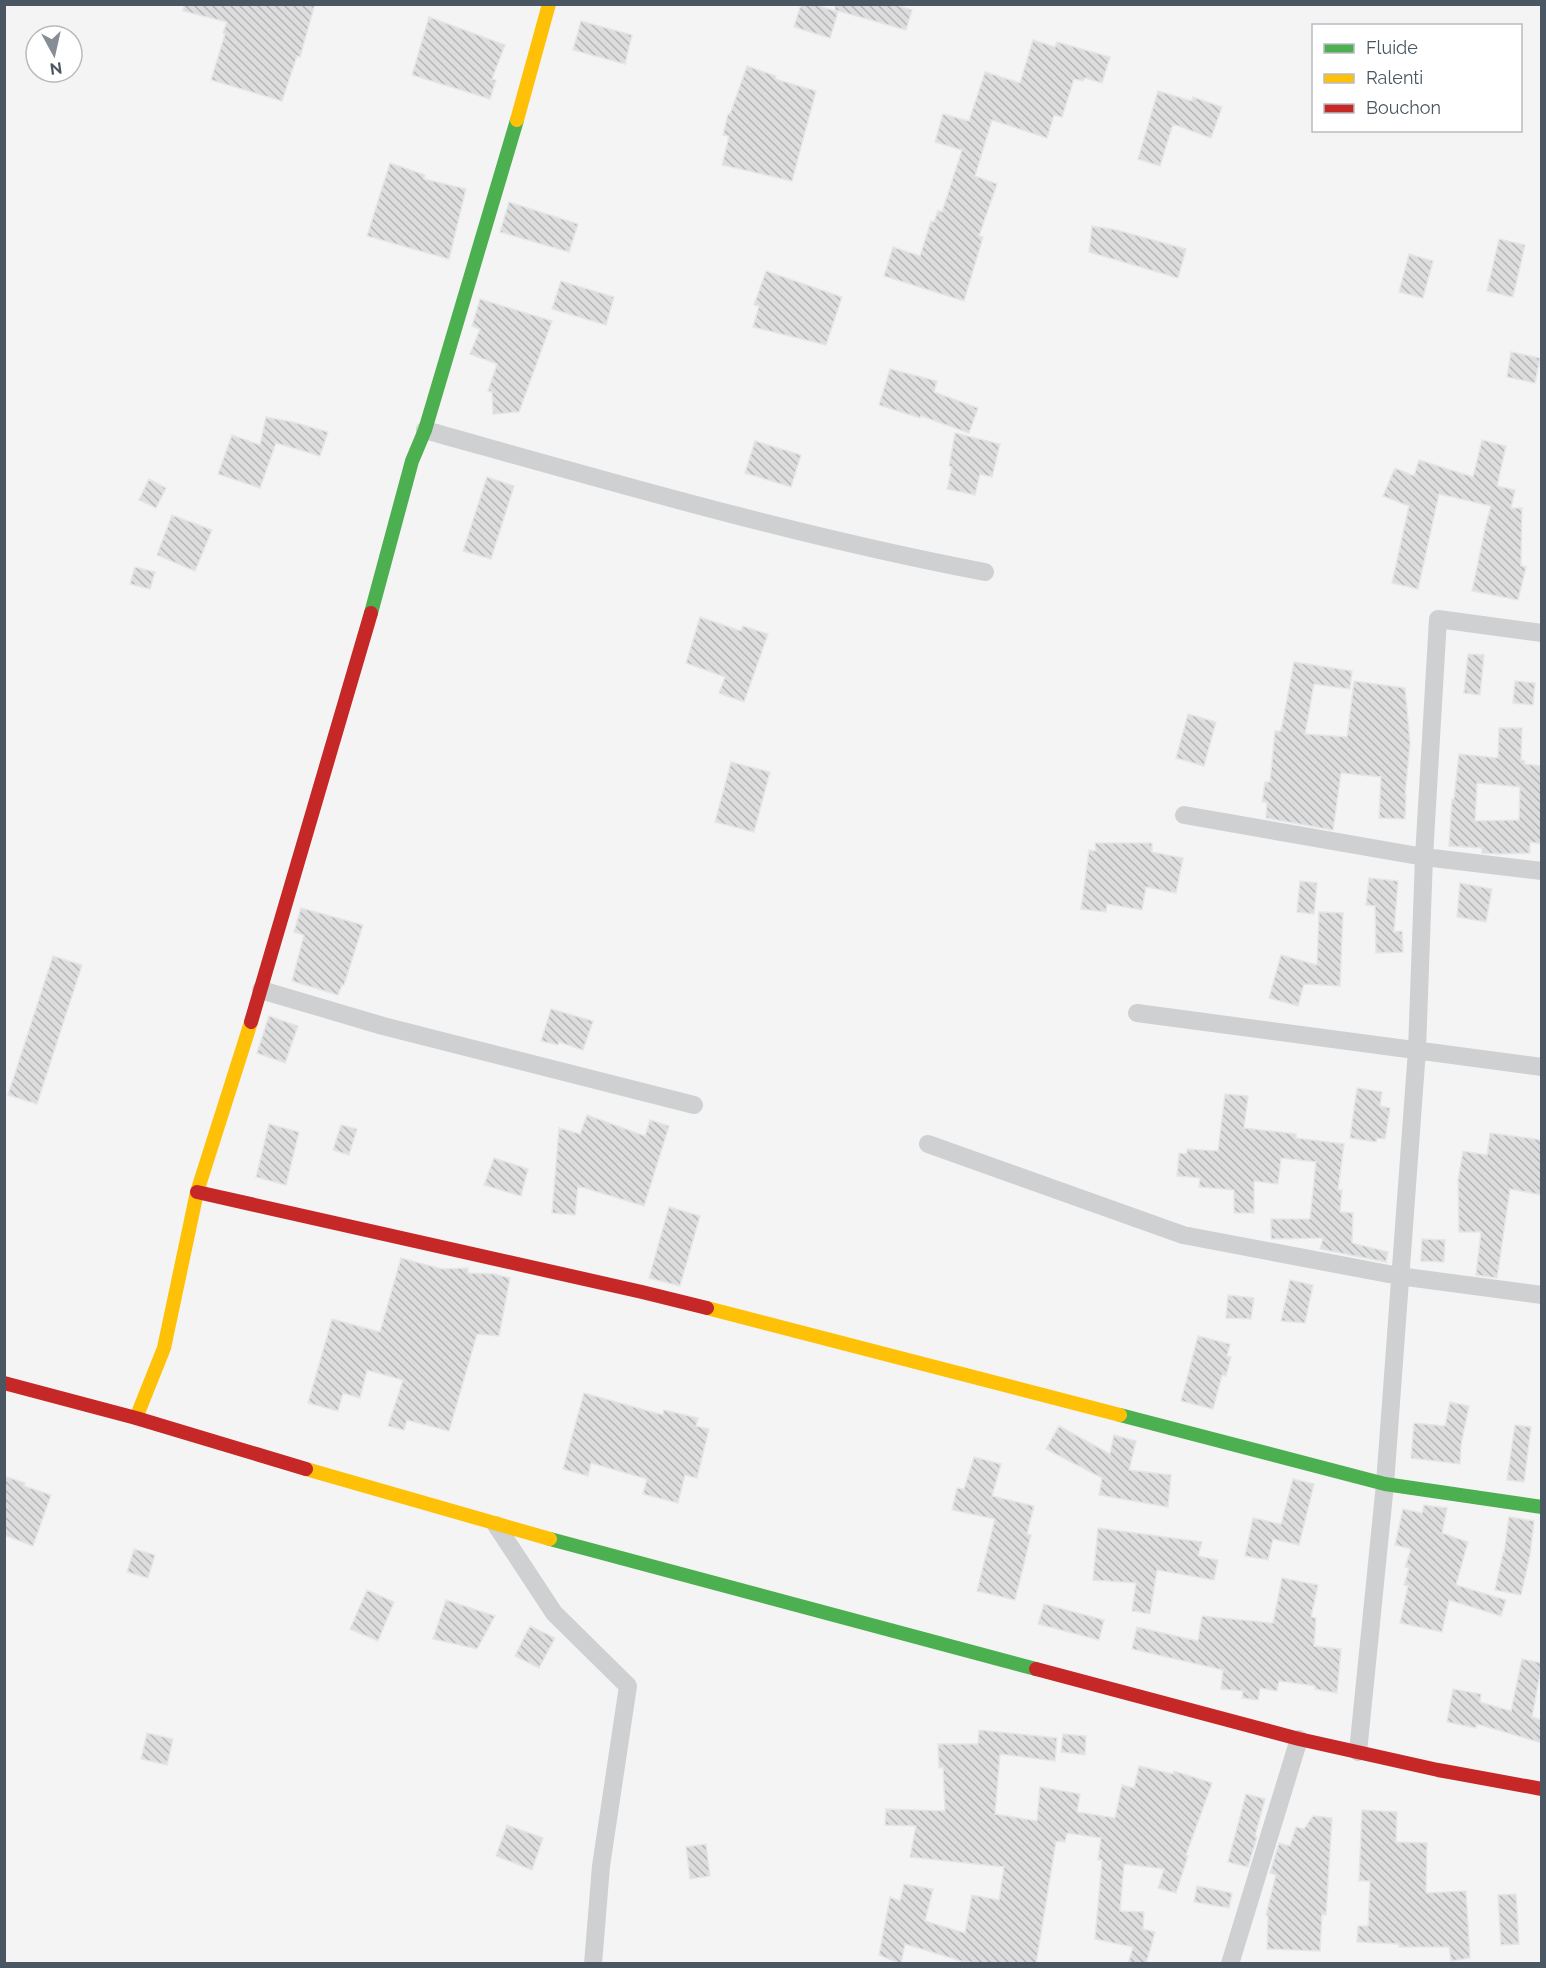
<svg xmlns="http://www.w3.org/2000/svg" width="1546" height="1968" viewBox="0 0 1546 1968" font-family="Raleway,sans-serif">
  <defs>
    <pattern id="building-back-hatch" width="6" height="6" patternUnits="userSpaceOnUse" patternTransform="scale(1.5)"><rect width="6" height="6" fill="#ddddde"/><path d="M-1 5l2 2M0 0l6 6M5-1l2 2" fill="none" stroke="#b5b6b7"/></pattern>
  </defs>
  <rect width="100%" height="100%" fill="#f4f4f4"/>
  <path fill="url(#building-back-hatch)" stroke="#e5e6e7" stroke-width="1.5" fill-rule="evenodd" d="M 184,4 L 315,4 L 300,57 L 297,56 L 282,101 L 211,80 L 225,34 L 223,33 L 227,22 L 183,11 Z
    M 801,4 L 813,4 L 838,12 L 830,38 L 794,27 Z
    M 835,4 L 893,4 L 912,10 L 906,30 L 835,10 Z
    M 429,17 L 505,45 L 492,79 L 496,80 L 490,99 L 412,75 Z
    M 581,21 L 632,35 L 625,64 L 573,50 Z
    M 1033,40 L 1055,47 L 1057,42 L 1110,57 L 1102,83 L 1085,78 L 1083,81 L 1074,79 L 1062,117 L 1054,115 L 1047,138 L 992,120 L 975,176 L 997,184 L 979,236 L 983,237 L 964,301 L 884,276 L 893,247 L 920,256 L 931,221 L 934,222 L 938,210 L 942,212 L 962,150 L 935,142 L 943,114 L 969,121 L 985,72 L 1020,83 Z
    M 747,66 L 776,76 L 775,79 L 816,91 L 792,181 L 722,165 L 729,136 L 723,135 L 728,114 L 730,114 Z
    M 1158,91 L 1192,101 L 1193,97 L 1222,107 L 1211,138 L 1173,124 L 1160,166 L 1138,159 Z
    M 390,163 L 425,175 L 424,179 L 466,189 L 449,259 L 367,236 Z
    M 509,202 L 578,224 L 569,252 L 500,232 Z
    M 1092,226 L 1117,230 L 1186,249 L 1178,278 L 1089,252 Z
    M 1499,239 L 1525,245 L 1513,297 L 1487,291 Z
    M 1409,254 L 1433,261 L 1423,298 L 1399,292 Z
    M 766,271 L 842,297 L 826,345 L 753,327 L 759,306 L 754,305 Z
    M 561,281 L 614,297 L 606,325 L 552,309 Z
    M 480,299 L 552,321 L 519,412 L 493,414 L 492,392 L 488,391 L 497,364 L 470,354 L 480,329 L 472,326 Z
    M 1511,352 L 1540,358 L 1535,383 L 1507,377 Z
    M 890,369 L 937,381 L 934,392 L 978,408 L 969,433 L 921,416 L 920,418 L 879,405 Z
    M 266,417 L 293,422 L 328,432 L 320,456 L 276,443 L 260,488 L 218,474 L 232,435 L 260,445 Z
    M 955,433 L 1000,444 L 992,477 L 980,474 L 975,495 L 947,489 L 952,467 L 949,466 Z
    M 1482,440 L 1506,446 L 1497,486 L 1515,490 L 1511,508 L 1522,508 L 1521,566 L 1526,567 L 1518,600 L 1472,591 L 1486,524 L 1491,506 L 1439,494 L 1418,589 L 1392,583 L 1409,506 L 1383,496 L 1395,468 L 1414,476 L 1419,460 L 1473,477 Z
    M 755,441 L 801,455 L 791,487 L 745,473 Z
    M 487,477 L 514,486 L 491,559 L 463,551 Z
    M 149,479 L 166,488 L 156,508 L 139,500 Z
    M 172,515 L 212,530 L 195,571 L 157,555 Z
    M 135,567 L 155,572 L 150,589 L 130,584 Z
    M 700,617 L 741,631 L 743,626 L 768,634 L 744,702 L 719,693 L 725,677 L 686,663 Z
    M 1468,654 L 1484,655 L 1480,695 L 1464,693 Z
    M 1294,662 L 1352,671 L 1350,689 L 1314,684 L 1305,734 L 1347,737 L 1354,681 L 1405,688 L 1410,743 L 1405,795 L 1406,795 L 1405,819 L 1379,818 L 1381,777 L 1341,773 L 1333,830 L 1266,818 L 1267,802 L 1262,802 L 1265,782 L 1270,782 L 1275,731 L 1281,731 Z
    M 1515,681 L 1535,683 L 1533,705 L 1513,703 Z
    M 1188,714 L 1216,722 L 1204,766 L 1176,758 Z
    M 1499,728 L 1522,728 L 1521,760 L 1525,761 L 1524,764 L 1542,766 L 1542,844 L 1530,842 L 1530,853 L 1498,854 L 1482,853 L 1482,848 L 1449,846 L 1452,799 L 1454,799 L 1459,754 L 1498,758 ZM 1477,783 L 1520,787 L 1519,820 L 1475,821 Z
    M 731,762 L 770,772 L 754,832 L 715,822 Z
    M 1095,843 L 1152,843 L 1152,852 L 1183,858 L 1176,893 L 1146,887 L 1142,910 L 1107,904 L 1106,912 L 1081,909 L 1089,850 L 1096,851 Z
    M 1369,878 L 1398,881 L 1394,932 L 1402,931 L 1403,952 L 1376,953 L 1375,906 L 1366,905 Z
    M 1300,881 L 1317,883 L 1314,914 L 1297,912 Z
    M 1460,883 L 1492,889 L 1486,922 L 1457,917 Z
    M 301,908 L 363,925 L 344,985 L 342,985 L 338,995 L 292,981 L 304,935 L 294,932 Z
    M 1319,912 L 1343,913 L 1340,986 L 1304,984 L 1298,1006 L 1269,998 L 1281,955 L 1317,965 Z
    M 53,956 L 82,965 L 37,1104 L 8,1095 Z
    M 551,1009 L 593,1021 L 583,1050 L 559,1042 L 558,1045 L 541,1041 Z
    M 269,1016 L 298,1026 L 285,1063 L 257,1053 Z
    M 1357,1088 L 1382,1092 L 1380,1106 L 1390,1108 L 1385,1139 L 1377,1138 L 1376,1142 L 1350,1138 Z
    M 1225,1094 L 1248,1096 L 1244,1128 L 1296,1134 L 1296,1138 L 1344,1144 L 1338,1190 L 1342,1190 L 1340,1212 L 1353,1213 L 1352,1243 L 1388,1252 L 1386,1262 L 1320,1249 L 1323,1238 L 1271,1239 L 1271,1219 L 1310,1219 L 1316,1162 L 1281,1158 L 1278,1184 L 1254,1181 L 1254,1213 L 1234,1213 L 1234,1190 L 1199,1187 L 1200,1178 L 1177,1176 L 1179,1153 L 1187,1154 L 1187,1149 L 1218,1151 Z
    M 587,1115 L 645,1136 L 650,1120 L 669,1126 L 644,1206 L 578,1186 L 575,1215 L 552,1213 L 559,1128 L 580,1134 Z
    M 269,1124 L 299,1132 L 286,1185 L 256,1177 Z
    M 341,1125 L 357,1129 L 349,1155 L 333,1150 Z
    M 1490,1133 L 1542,1140 L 1542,1195 L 1510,1189 L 1497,1278 L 1476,1275 L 1481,1232 L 1459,1232 L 1458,1180 L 1463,1151 L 1487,1155 Z
    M 494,1158 L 528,1169 L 521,1196 L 484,1185 Z
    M 669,1207 L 700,1216 L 680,1286 L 649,1278 Z
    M 1422,1239 L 1445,1240 L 1444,1262 L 1421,1261 Z
    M 401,1258 L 442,1269 L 468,1268 L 468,1273 L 494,1274 L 510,1278 L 499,1336 L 477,1334 L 449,1431 L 407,1420 L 404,1430 L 388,1426 L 403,1380 L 367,1370 L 360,1398 L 343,1393 L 338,1411 L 308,1403 L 332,1319 L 380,1332 Z
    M 1290,1280 L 1313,1285 L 1305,1323 L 1281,1321 Z
    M 1228,1295 L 1254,1298 L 1251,1319 L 1226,1318 Z
    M 1198,1336 L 1230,1344 L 1227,1356 L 1231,1357 L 1226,1376 L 1222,1375 L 1213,1409 L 1181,1401 Z
    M 584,1393 L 663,1415 L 664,1410 L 698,1418 L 696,1426 L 709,1429 L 697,1478 L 685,1475 L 678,1503 L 643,1494 L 647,1479 L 591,1463 L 588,1476 L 563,1469 Z
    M 1450,1402 L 1469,1406 L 1461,1445 L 1460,1464 L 1411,1458 L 1414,1423 L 1445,1426 Z
    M 1515,1425 L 1531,1427 L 1524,1482 L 1507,1480 Z
    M 1059,1426 L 1110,1454 L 1114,1435 L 1136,1441 L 1129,1470 L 1171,1475 L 1168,1507 L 1099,1495 L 1102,1478 L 1046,1449 Z
    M 974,1457 L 1001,1464 L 992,1496 L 1034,1506 L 1027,1534 L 1031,1535 L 1015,1600 L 977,1591 L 995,1519 L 952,1510 L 957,1488 L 964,1489 Z
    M 4,1476 L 25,1483 L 24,1486 L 51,1495 L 33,1546 L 4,1535 Z
    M 1293,1479 L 1314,1484 L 1299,1545 L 1273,1539 L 1268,1560 L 1245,1556 L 1253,1518 L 1281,1524 Z
    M 1424,1505 L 1447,1508 L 1442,1533 L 1468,1542 L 1456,1585 L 1506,1600 L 1501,1616 L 1449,1600 L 1442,1632 L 1400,1623 L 1408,1586 L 1404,1585 L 1409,1568 L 1405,1567 L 1411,1549 L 1395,1545 L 1403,1509 L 1422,1513 Z
    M 1509,1517 L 1534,1521 L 1530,1555 L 1521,1595 L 1495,1590 L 1503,1553 L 1504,1554 Z
    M 1098,1528 L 1202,1542 L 1198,1556 L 1218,1560 L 1214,1580 L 1157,1570 L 1150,1614 L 1132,1611 L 1136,1583 L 1093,1580 Z
    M 134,1549 L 155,1555 L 148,1578 L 127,1572 Z
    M 1282,1578 L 1318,1585 L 1311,1617 L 1316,1618 L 1314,1646 L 1341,1649 L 1337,1693 L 1315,1689 L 1315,1686 L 1279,1681 L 1277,1691 L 1260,1688 L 1258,1700 L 1242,1698 L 1243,1691 L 1221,1689 L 1223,1670 L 1132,1649 L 1137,1627 L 1198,1641 L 1202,1616 L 1273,1623 Z
    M 367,1590 L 394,1602 L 378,1641 L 350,1629 Z
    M 446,1600 L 495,1616 L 477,1649 L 433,1639 Z
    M 1044,1604 L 1104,1620 L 1099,1640 L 1038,1624 Z
    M 530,1626 L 555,1638 L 539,1668 L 515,1656 Z
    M 1522,1659 L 1542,1663 L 1532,1717 L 1542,1720 L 1542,1743 L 1477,1724 L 1476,1728 L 1447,1722 L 1453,1689 L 1481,1694 L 1480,1702 L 1511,1711 Z
    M 979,1730 L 1057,1738 L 1055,1761 L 1000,1754 L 995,1814 L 1037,1821 L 1040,1787 L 1080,1794 L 1077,1812 L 1115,1818 L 1122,1785 L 1134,1788 L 1139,1766 L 1173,1774 L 1174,1771 L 1212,1783 L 1186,1855 L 1188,1856 L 1176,1893 L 1158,1888 L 1164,1869 L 1124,1864 L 1120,1911 L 1144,1912 L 1143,1929 L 1155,1932 L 1146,1964 L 1128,1964 L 1133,1947 L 1095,1939 L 1102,1860 L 1098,1860 L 1101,1838 L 1067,1833 L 1065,1842 L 1056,1841 L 1036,1964 L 985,1964 L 961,1961 L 905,1944 L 901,1964 L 879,1955 L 890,1897 L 900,1901 L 904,1884 L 933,1889 L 925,1921 L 965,1933 L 972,1895 L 999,1900 L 1004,1867 L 910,1857 L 916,1826 L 885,1825 L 886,1809 L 945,1811 L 943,1767 L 939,1768 L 938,1744 L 978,1744 Z
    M 147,1733 L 173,1739 L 167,1765 L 141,1759 Z
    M 1063,1734 L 1086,1736 L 1085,1755 L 1061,1752 Z
    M 1246,1794 L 1265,1799 L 1255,1836 L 1257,1837 L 1248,1867 L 1228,1862 Z
    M 1362,1810 L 1397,1812 L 1396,1842 L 1427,1843 L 1426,1893 L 1466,1891 L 1470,1958 L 1451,1961 L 1449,1947 L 1399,1947 L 1399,1944 L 1357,1942 L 1358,1926 L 1368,1926 L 1370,1881 L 1359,1881 Z
    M 1313,1816 L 1332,1818 L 1326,1915 L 1322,1914 L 1320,1951 L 1267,1949 L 1268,1916 L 1266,1915 L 1276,1875 L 1270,1873 L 1279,1843 L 1290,1846 L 1296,1827 L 1304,1829 Z
    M 507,1825 L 543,1838 L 532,1870 L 496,1856 Z
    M 706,1844 L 710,1876 L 690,1879 L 686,1847 Z
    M 1197,1886 L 1232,1893 L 1229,1908 L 1194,1902 Z
    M 1516,1894 L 1519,1944 L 1501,1945 L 1498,1895 Z"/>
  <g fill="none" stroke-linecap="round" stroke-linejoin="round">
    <path stroke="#ced0d2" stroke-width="18" d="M 425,430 C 611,482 796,536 985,572
      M 1184,815 L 1424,857 L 1542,871
      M 261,990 L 383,1026 L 694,1105
      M 1137,1013 L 1542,1067
      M 928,1144 L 1183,1235 L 1399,1276 L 1542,1295
      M 496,1525 L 554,1613 L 628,1686 L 601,1866 L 593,1964
      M 1358,1752 L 1385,1484 L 1417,1050 L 1424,857 L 1438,619 L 1542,633
      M 1230,1964 L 1299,1739"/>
    <path stroke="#4caf50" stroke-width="14" d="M 371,613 L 412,461 L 425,430 L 517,120
      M 1120,1415 L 1385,1484 L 1542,1507
      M 550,1539 L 1036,1669"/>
    <path stroke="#ffc107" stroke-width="14" d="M 517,120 L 549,4
      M 707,1308 L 1120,1415
      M 136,1418 L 164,1348 L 197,1192 L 251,1022
      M 306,1469 L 550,1539"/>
    <path stroke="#c62828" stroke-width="14" d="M 251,1022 L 371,613
      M 197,1192 L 642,1292 L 707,1308
      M 4,1383 L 136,1418 L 306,1469
      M 1036,1669 L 1299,1739 L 1438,1770 L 1542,1789"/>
  </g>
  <rect width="1546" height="1968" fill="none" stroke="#4a5661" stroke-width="12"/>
  <rect x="1312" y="24" width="210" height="108" fill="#ffffff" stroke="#b7bbc0" stroke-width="1.5"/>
  <rect x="1324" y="44" width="30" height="9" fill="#4caf50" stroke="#b7bbc0" stroke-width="1.5"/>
  <text x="1366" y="54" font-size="18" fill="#4a5661">Fluide</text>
  <rect x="1324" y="74" width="30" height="9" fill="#ffc107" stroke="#b7bbc0" stroke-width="1.5"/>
  <text x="1366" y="84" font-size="18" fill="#4a5661">Ralenti</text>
  <rect x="1324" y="104" width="30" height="9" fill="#c62828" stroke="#b7bbc0" stroke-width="1.5"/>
  <text x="1366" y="114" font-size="18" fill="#4a5661">Bouchon</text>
  <g transform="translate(54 54) rotate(172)"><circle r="28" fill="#ffffff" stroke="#b7bbc0" stroke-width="1.5"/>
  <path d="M0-4.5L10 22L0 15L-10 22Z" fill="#868d94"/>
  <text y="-9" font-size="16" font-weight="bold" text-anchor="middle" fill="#4a5661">N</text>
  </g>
</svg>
